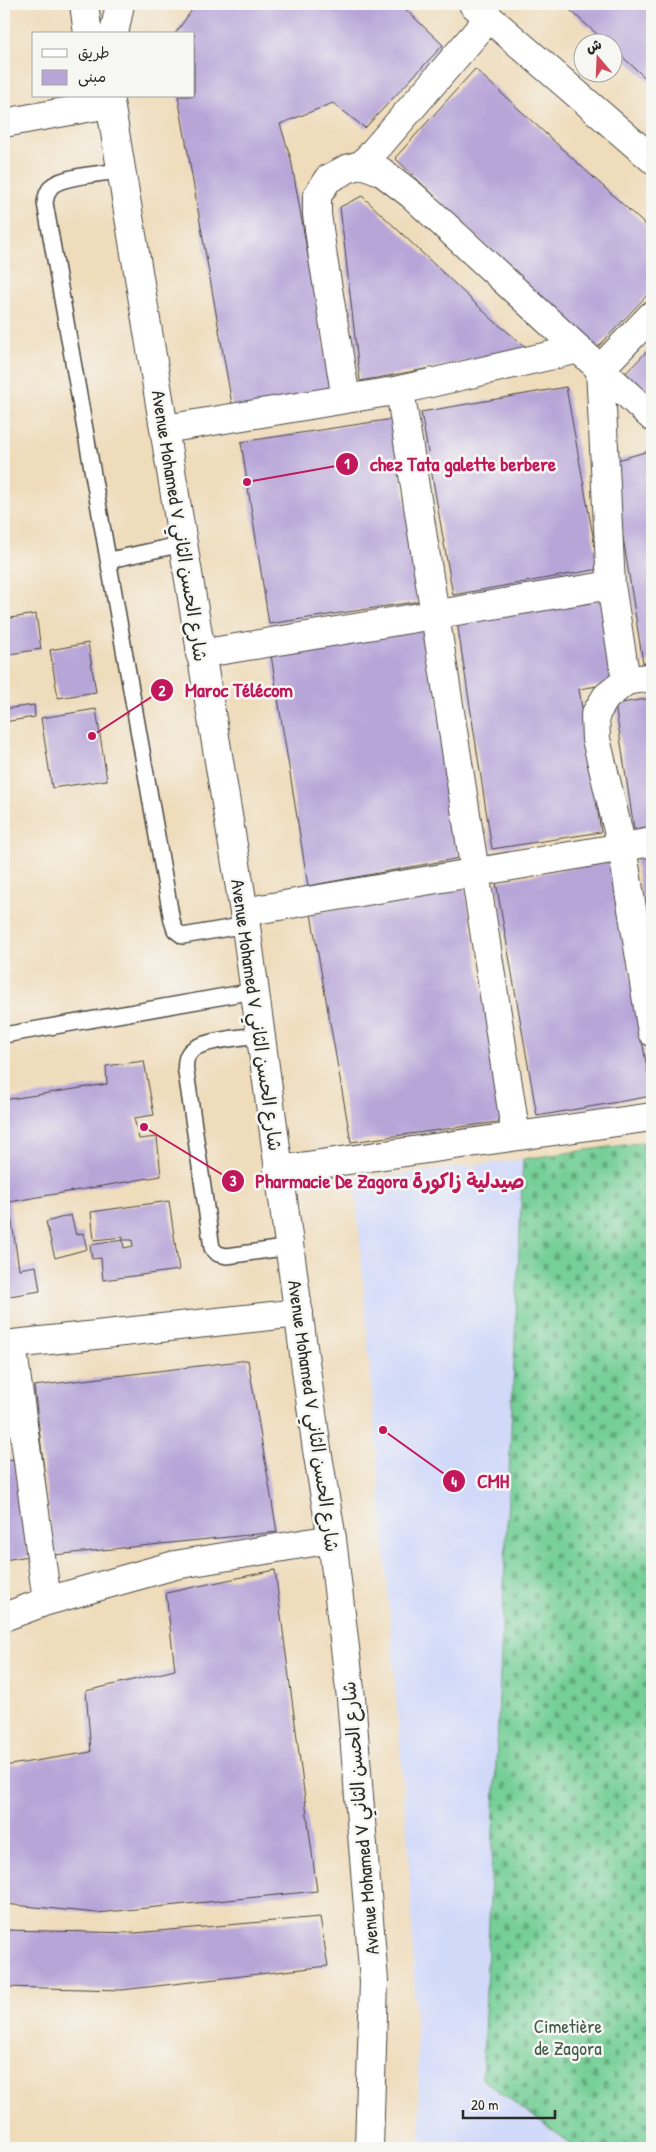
<svg xmlns="http://www.w3.org/2000/svg" width="656" height="2152" viewBox="0 0 656 2152" font-family="'Patrick Hand','Playpen Sans Arabic',sans-serif">
  <defs>
    <pattern id="cemetery-stones" width="16" height="16" patternUnits="userSpaceOnUse" patternTransform="scale(1.25)"><rect width="16" height="16" fill="#75cf96"/><path d="M2 7V4a2 2 0 0 1 4 0v3zM10 15v-3a2 2 0 0 1 4 0v3z" fill="#60a87b"/></pattern>
  </defs>
  <rect width="100%" height="100%" fill="#f6f6f2"/>
  <filter id="ink" filterUnits="userSpaceOnUse"><feTurbulence type="fractalNoise" baseFrequency=".02" numOctaves="2"/><feDisplacementMap in="SourceGraphic" scale="10" xChannelSelector="R" yChannelSelector="G"/><feConvolveMatrix kernelMatrix="1 2 1 2 8 2 1 2 1" color-interpolation-filters="sRGB"/></filter>
  <filter id="wash" filterUnits="userSpaceOnUse"><feTurbulence type="fractalNoise" baseFrequency=".0096" numOctaves="4" result="noise"/><feDisplacementMap in="SourceGraphic" scale="20" xChannelSelector="R" yChannelSelector="G"/><feGaussianBlur stdDeviation="1.12" result="paint"/><feColorMatrix in="noise" values="0 0 0 0 0 0 0 0 0 0 0 0 0 0 0 0 0 1.4 0 .05"/><feComposite in="paint" operator="in"/></filter>
  <g filter="url(#wash)">
    <rect width="100%" height="100%" fill="#efdcbb"/>
    <path fill="#d1d9f9" d="M 523,1159 L 482,2079 L 577,2148 L 421,2148 L 409,1858 L 355,1180 Z"/>
    <path fill="url(#cemetery-stones)" stroke="#507d60" d="M 652,1141 L 652,2148 L 577,2148 L 482,2079 L 523,1159 Z"/>
    <g id="blocks">
      <path fill="#b7a5d8" d="M 196,4 L 400,4 L 443,45 L 365,128 L 333,103 L 280,124 L 291,159 L 332,392 L 233,410 L 178,96 L 194,96 L 194,34 L 175,34 Z
        M 563,4 L 652,4 L 652,84 L 614,49 L 614,42 L 606,42 Z
        M 475,69 L 652,231 L 652,290 L 595,350 L 395,158 Z
        M 362,196 L 494,321 L 530,350 L 360,381 L 340,207 Z
        M 652,346 L 652,406 L 621,378 Z
        M 566,387 L 599,569 L 453,595 L 421,412 Z
        M 393,419 L 420,601 L 269,624 L 241,442 Z
        M 652,450 L 652,662 L 643,663 L 611,462 Z
        M 603,600 L 616,683 L 579,689 L 601,832 L 492,849 L 457,622 Z
        M 36,614 L 41,649 L 4,655 L 4,619 Z
        M 428,628 L 459,858 L 308,886 L 271,655 Z
        M 88,643 L 96,692 L 58,698 L 50,650 Z
        M 652,698 L 652,826 L 634,829 L 615,704 Z
        M 34,705 L 35,717 L 4,722 L 4,709 Z
        M 96,709 L 107,780 L 52,788 L 41,718 Z
        M 652,855 L 652,959 L 635,858 Z
        M 610,861 L 652,1096 L 537,1116 L 496,882 Z
        M 465,888 L 505,1121 L 351,1142 L 311,914 Z
        M 144,1061 L 154,1115 L 134,1118 L 139,1139 L 157,1137 L 161,1176 L 9,1202 L 19,1269 L 36,1266 L 40,1291 L 4,1297 L 4,1100 L 107,1084 L 106,1066 Z
        M 169,1201 L 179,1270 L 103,1280 L 101,1258 L 92,1259 L 90,1245 L 123,1240 L 124,1248 L 133,1246 L 132,1240 L 123,1240 L 123,1237 L 94,1240 L 91,1212 Z
        M 71,1215 L 76,1235 L 83,1233 L 87,1249 L 55,1258 L 46,1222 Z
        M 248,1360 L 277,1532 L 54,1555 L 34,1386 Z
        M 13,1459 L 29,1556 L 4,1560 L 4,1461 Z
        M 275,1570 L 317,1891 L 97,1913 L 4,1904 L 4,1766 L 91,1752 L 86,1691 L 175,1670 L 166,1593 Z
        M 320,1917 L 328,1966 L 122,1990 L 4,1987 L 4,1930 L 135,1933 Z"/>
    </g>
  </g>
  <g filter="url(#ink)">
    <use href="#blocks" fill-opacity="0" stroke="#484641" stroke-width="1"/>
    <g fill="none" stroke-linecap="round" stroke-linejoin="round">
      <defs>
        <path id="service" d="M 121,171 C 105,173 63,176 52,186 C 47,191 46,197 45,203 L 172,921 L 175,930 L 183,936 L 246,925
          M 110,560 L 183,544
          M 4,1035 L 254,991
          M 260,1035 C 245,1037 198,1040 189,1053 C 185,1059 185,1065 186,1072 L 212,1248 L 218,1254 L 227,1256 L 290,1247"/>
        <path id="minor" d="M 473,4 L 652,159
          M 4,123 L 109,104
          M 363,164 L 489,18
          M 400,390 L 516,1136
          M 346,399 L 323,258 L 317,214 L 317,196 L 328,179 L 347,169 L 363,164 L 382,172 L 412,195 L 652,417
          M 165,429 L 400,390 L 579,349
          M 200,654 L 611,585
          M 652,677 L 626,681 L 606,697 L 595,715 L 596,739 L 622,847 L 652,1032
          M 626,681 L 611,585 L 600,369 L 652,315
          M 244,912 L 652,842
          M 278,1170 L 652,1117
          M 12,1344 L 47,1601
          M 4,1345 L 299,1313
          M 4,1617 L 47,1601 L 175,1565 L 332,1539"/>
        <path id="primary" d="M 84,4 L 88,34
          M 114,34 L 120,4
          M 109,96 L 244,912 L 317,1450 L 332,1539 L 351,1698 L 374,1981 L 369,2148"/>
      </defs>
      <use href="#service" stroke="#484641" stroke-width="18"/>
      <use href="#minor" stroke="#484641" stroke-width="30"/>
      <use href="#primary" stroke="#484641" stroke-width="30"/>
      <use href="#service" stroke="#fff" stroke-width="15"/>
      <use href="#minor" stroke="#fff" stroke-width="28"/>
      <use href="#primary" stroke="#fff" stroke-width="28"/>
    </g>
  </g>
  <g text-anchor="middle" stroke-width="5" stroke-linejoin="round" paint-order="stroke">
    <g font-size="19" fill="#2b2b2b" stroke="#f6f6f2">
      <text transform="translate(180 526) rotate(81)" y="7">Avenue Mohamed V شارع الحسن الثاني</text>
      <text transform="translate(257 1015) rotate(82)" y="7">Avenue Mohamed V شارع الحسن الثاني</text>
      <text transform="translate(314 1416) rotate(82)" y="7">Avenue Mohamed V شارع الحسن الثاني</text>
      <text transform="translate(360 1818) rotate(-95)" y="7">Avenue Mohamed V شارع الحسن الثاني</text>
    </g>
    <g font-size="19" fill="#415c4b" stroke="#f6f6f2">
      <text x="568" y="2033">Cimetière<tspan x="568" dy="22">de Zagora</tspan></text>
    </g>
  </g>
  <path fill="none" stroke="#c2185b" stroke-width="2" d="M247 482L347 464M92 736L162 690M144 1127L233 1181M383 1430L454 1481"/>
  <g fill="#c2185b" stroke="#f6f6f2" stroke-width="2">
    <circle cx="247" cy="482" r="5"/>
    <circle cx="92" cy="736" r="5"/>
    <circle cx="144" cy="1127" r="5"/>
    <circle cx="383" cy="1430" r="5"/>
    <circle cx="347" cy="464" r="12"/>
    <circle cx="162" cy="690" r="12"/>
    <circle cx="233" cy="1181" r="12"/>
    <circle cx="454" cy="1481" r="12"/>
  </g>
  <g font-size="15" text-anchor="middle" font-weight="bold" fill="#fff">
    <text x="347" y="469">1</text>
    <text x="162" y="696">2</text>
    <text x="233" y="1186">3</text>
    <text x="454" y="1487">4</text>
  </g>
  <g font-size="20" text-anchor="middle" font-weight="bold" fill="#c2185b" stroke="#f6f6f2" stroke-width="5" stroke-linejoin="round" paint-order="stroke">
    <text x="463" y="471">chez Tata galette berbere</text>
    <text x="239" y="697">Maroc Télécom</text>
    <text x="390" y="1188">Pharmacie De Zagora صيدلية زاكورة</text>
    <text x="493" y="1488">CMH</text>
  </g>
  <rect width="656" height="2152" fill="none" stroke="#f6f6f2" stroke-width="20"/>
  <rect x="32" y="32" width="162" height="65" fill="#f6f6f2" stroke="#a5a5a2"/>
  <rect x="42" y="49" width="25" height="8" fill="#ffffff" stroke="#a5a5a2"/>
  <text x="78" y="58" font-size="15" fill="#2b2b2b">طريق</text>
  <rect x="42" y="70" width="25" height="15" fill="#b7a5d8" stroke="#a5a5a2"/>
  <text x="78" y="82" font-size="15" fill="#2b2b2b">مبنى</text>
  <g transform="translate(598 58) rotate(341)"><circle r="24" fill="#f6f6f2" stroke="#a5a5a2"/>
  <path d="M0-4L9 19L0 12L-9 19Z" fill="#d1495b"/>
  <text y="-8" font-size="14" font-weight="bold" text-anchor="middle" fill="#2b2b2b">ش</text>
  </g>
  <path d="M463 2110v8h92v-8" fill="none" stroke="#2b2b2b" stroke-width="2.5"/>
  <text x="471" y="2110" font-size="15" fill="#2b2b2b" stroke="#f6f6f2" stroke-width="4" paint-order="stroke">20 m</text>
</svg>
